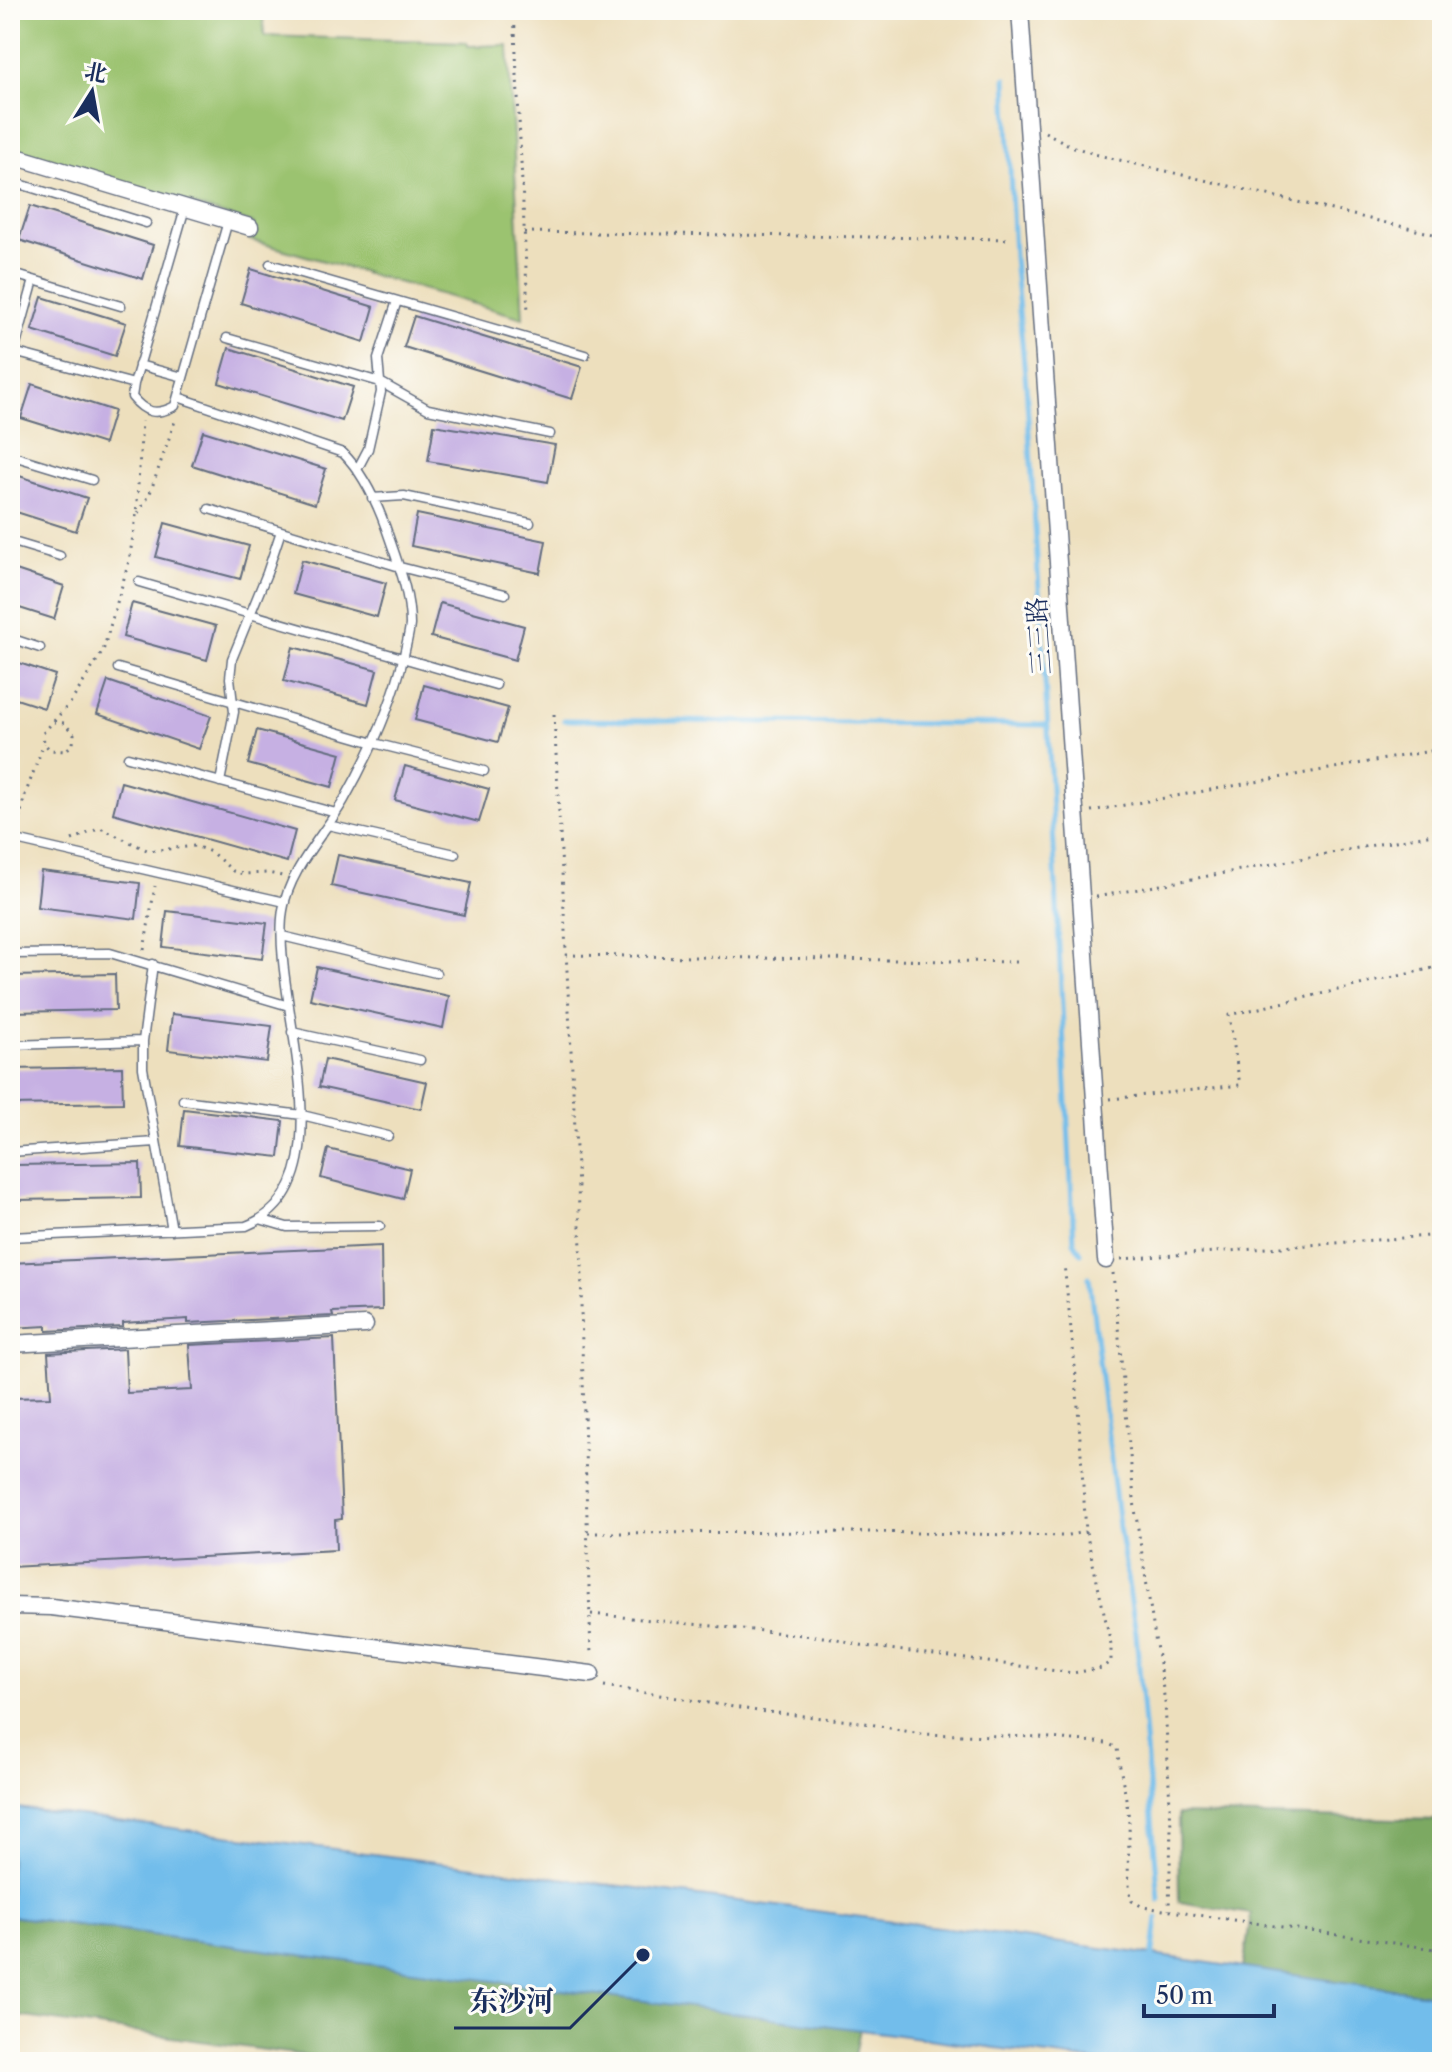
<svg xmlns="http://www.w3.org/2000/svg" width="1452" height="2072" viewBox="0 0 1452 2072" font-family="'Libre Caslon Text','Noto Serif SC',serif">
  <rect width="100%" height="100%" fill="#fdfcf7"/>
  <filter id="ink" filterUnits="userSpaceOnUse"><feTurbulence type="fractalNoise" baseFrequency=".0125" numOctaves="2"/><feDisplacementMap in="SourceGraphic" scale="16" xChannelSelector="R" yChannelSelector="G"/><feConvolveMatrix kernelMatrix="1 2 1 2 8 2 1 2 1" color-interpolation-filters="sRGB"/></filter>
  <filter id="wash" filterUnits="userSpaceOnUse"><feTurbulence type="fractalNoise" baseFrequency=".006" numOctaves="4" result="noise"/><feDisplacementMap in="SourceGraphic" scale="32" xChannelSelector="R" yChannelSelector="G"/><feGaussianBlur stdDeviation="1.8" result="paint"/><feColorMatrix in="noise" values="0 0 0 0 0 0 0 0 0 0 0 0 0 0 0 0 0 1.4 0 .05"/><feComposite in="paint" operator="in"/></filter>
  <g filter="url(#wash)">
    <rect width="100%" height="100%" fill="#eddfbd"/>
    <path fill="#9bc36f" stroke="#5b7966" stroke-width="2" d="M 10,10 L 263,10 L 264,36 L 467,42 L 468,46 L 508,45 L 523,318 L 250,240 L 254,224 L 10,148 Z"/>
    <path fill="#7ca962" stroke="#4c6c60" stroke-width="2" d="M 1178,1814 L 1442,1820 L 1442,1996 L 1243,1969 L 1251,1914 L 1179,1902 Z
      M 10,1916 L 860,2028 L 854,2062 L 353,2062 L 10,2015 Z"/>
    <path fill="#72bdeb" stroke="#4676a4" stroke-width="2" d="M 10,1807 L 1132,1952 L 1442,1996 L 1442,2062 L 1100,2062 L 10,1916 Z"/>
    <g fill="none" stroke-linecap="round" stroke-linejoin="round">
      <path stroke="#72bdeb" stroke-width="5" d="M 1006,78 L 1014,257 L 1026,385 L 1048,729 L 1074,1242 L 1081,1253
        M 564,720 L 1047,725
        M 1089,1277 L 1119,1527 L 1136,1633 L 1159,1900
        M 1152,1960 L 1157,1918"/>
    </g>
    <g id="blocks">
      <path fill="#c6b0e3" d="M 30,206 L 153,245 L 143,279 L 19,240 Z
        M 251,269 L 374,307 L 364,342 L 241,303 Z
        M 42,297 L 126,323 L 115,356 L 32,330 Z
        M 414,316 L 582,367 L 572,399 L 404,347 Z
        M 229,348 L 353,387 L 342,421 L 219,383 Z
        M 32,384 L 114,411 L 104,444 L 21,418 Z
        M 434,425 L 555,445 L 548,482 L 428,461 Z
        M 203,431 L 326,469 L 315,504 L 192,465 Z
        M 10,473 L 87,498 L 76,531 L 10,510 Z
        M 417,514 L 546,541 L 540,573 L 411,546 Z
        M 165,523 L 249,546 L 240,579 L 156,557 Z
        M 302,560 L 386,583 L 377,617 L 293,594 Z
        M 10,568 L 64,586 L 54,619 L 10,605 Z
        M 132,603 L 216,626 L 207,660 L 123,637 Z
        M 440,603 L 524,626 L 515,660 L 431,637 Z
        M 293,647 L 377,670 L 368,704 L 284,681 Z
        M 10,660 L 55,675 L 44,708 L 10,697 Z
        M 108,681 L 211,716 L 199,749 L 97,714 Z
        M 424,685 L 508,708 L 498,742 L 415,720 Z
        M 257,730 L 341,753 L 332,787 L 248,764 Z
        M 405,766 L 489,789 L 479,822 L 395,800 Z
        M 121,782 L 295,831 L 287,862 L 113,813 Z
        M 338,855 L 471,883 L 464,915 L 331,886 Z
        M 41,871 L 140,883 L 136,919 L 37,907 Z
        M 167,911 L 267,923 L 262,959 L 163,947 Z
        M 317,967 L 449,996 L 443,1028 L 310,999 Z
        M 115,974 L 116,1010 L 10,1012 L 10,976 Z
        M 172,1014 L 272,1026 L 267,1062 L 168,1050 Z
        M 325,1059 L 427,1082 L 421,1109 L 319,1087 Z
        M 122,1067 L 123,1103 L 10,1105 L 10,1069 Z
        M 184,1109 L 283,1121 L 279,1157 L 180,1146 Z
        M 328,1149 L 410,1169 L 403,1199 L 321,1178 Z
        M 140,1163 L 141,1198 L 14,1200 L 14,1165 Z
        M 381,1246 L 382,1310 L 332,1312 L 333,1316 L 188,1323 L 188,1319 L 123,1323 L 123,1327 L 47,1331 L 47,1326 L 10,1328 L 10,1263 Z
        M 334,1338 L 342,1519 L 335,1520 L 336,1550 L 10,1567 L 10,1398 L 51,1397 L 48,1353 L 125,1349 L 127,1393 L 192,1390 L 189,1345 Z"/>
    </g>
  </g>
  <g filter="url(#ink)">
    <use href="#blocks" fill-opacity="0" stroke="#646d7f" stroke-width="2"/>
    <g fill="none" stroke-linecap="round" stroke-linejoin="round">
      <defs>
        <path id="service" d="M 10,181 L 146,223
          M 185,208 L 134,384 L 132,397 C 145,413 156,416 175,406 L 228,221
          M 10,209 L 17,183
          M 270,264 L 585,355
          M 10,273 L 121,306
          M 227,338 L 380,382 L 428,409 L 550,434
          M 10,351 L 134,384
          M 14,352 L 34,280
          M 139,365 L 183,377
          M 10,455 L 92,480
          M 358,468 L 368,449 L 381,392 L 378,359 L 397,301
          M 372,498 L 404,496 L 530,523
          M 209,509 L 400,567 L 505,594
          M 10,541 L 60,556
          M 139,582 L 496,685
          M 10,638 L 40,648
          M 118,668 L 374,743 L 484,771
          M 10,725 L 11,725
          M 128,757 L 336,813
          M 220,782 L 234,712 L 230,678 L 232,659 L 267,573 L 281,531
          M 328,825 L 455,854
          M 16,840 L 285,902
          M 282,936 L 436,973
          M 10,954 L 110,953 L 289,1006
          M 153,964 L 143,1041 L 143,1068 L 172,1230
          M 292,1032 L 420,1060
          M 10,1045 L 143,1041
          M 183,1100 L 302,1115 L 388,1136
          M 10,1152 L 156,1142
          M 263,1220 L 287,1227 L 380,1226
          M 10,1237 L 246,1226 C 354,1184 269,995 283,910 C 289,870 324,835 344,800 C 370,754 392,707 404,655 C 406,645 409,635 410,625 C 410,594 399,566 389,537 C 379,507 365,475 343,453 L 178,397"/>
        <path id="minor" d="M 1020,10 L 1106,1260
          M 10,155 L 250,227
          M 10,1344 L 365,1325
          M 10,1606 L 51,1607 L 591,1674"/>
      </defs>
      <use href="#service" stroke="#646d7f" stroke-width="11"/>
      <use href="#minor" stroke="#646d7f" stroke-width="19"/>
      <path stroke="#646d7f" stroke-width="3" stroke-dasharray="2 6" stroke-linecap="butt" d="M 514,10 L 528,312
        M 1045,132 L 1071,146 L 1098,155 L 1442,236
        M 524,232 L 1011,239
        M 138,513 L 149,496 L 175,421
        M 554,714 L 582,1267 L 581,1310 L 591,1657
        M 54,722 L 64,723 L 74,734 L 73,744 L 65,751 L 50,750 L 44,743 L 43,733 L 71,702 L 103,651 L 129,561 L 136,517 L 142,421
        M 1091,811 L 1442,749
        M 18,827 L 24,798 L 44,743
        M 72,840 L 100,828 L 149,851 L 195,846 L 211,852 L 233,871 L 243,874 L 268,873 L 282,876
        M 1096,897 L 1438,833
        M 144,950 L 155,886
        M 566,955 L 1018,962
        M 1110,1099 L 1240,1085 L 1229,1015 L 1442,966
        M 1121,1259 L 1442,1235
        M 1113,1273 L 1135,1509 L 1165,1702 L 1171,1827 L 1169,1910
        M 588,1533 L 872,1532 L 1062,1536 L 1086,1532
        M 591,1614 L 833,1638 L 865,1646 L 1073,1673 L 1102,1668 L 1111,1661 L 1111,1644 L 1086,1532 L 1076,1376 L 1064,1264
        M 604,1686 L 758,1711 L 860,1722 L 920,1734 L 1040,1737 L 1107,1743 L 1117,1748 C 1120,1773 1128,1800 1129,1824 C 1130,1850 1125,1876 1132,1901 L 1143,1907 L 1442,1950"/>
      <use href="#service" stroke="#fff" stroke-width="8"/>
      <use href="#minor" stroke="#fff" stroke-width="16"/>
    </g>
  </g>
  <g text-anchor="middle" stroke-width="6" stroke-linejoin="round" paint-order="stroke">
    <g font-size="26" fill="#1b2f5e" stroke="#fdfcf7">
      <text transform="translate(1039 636) rotate(-94)" y="9">三三路</text>
    </g>
  </g>
  <path fill="none" stroke="#1b2f5e" stroke-width="3" d="M643 1955L570 2028H454"/>
  <circle fill="#1b2f5e" stroke="#fdfcf7" stroke-width="3" cx="643" cy="1955" r="8"/>
  <g font-size="28" text-anchor="middle" font-weight="bold" fill="#1b2f5e" stroke="#fdfcf7" stroke-width="6" stroke-linejoin="round" paint-order="stroke">
    <text x="512" y="2011">东沙河</text>
  </g>
  <rect width="1452" height="2072" fill="none" stroke="#fdfcf7" stroke-width="40"/>
  <g transform="translate(92 92) rotate(11)" stroke="#fdfcf7" stroke-width="6" paint-order="stroke">
  <path d="M0-6L14 30L0 20L-14 30Z" fill="#1b2f5e"/>
  <text y="-12" font-size="22" font-weight="bold" text-anchor="middle" fill="#1b2f5e">北</text>
  </g>
  <path d="M1144 2004v12h130v-12" fill="none" stroke="#1b2f5e" stroke-width="4"/>
  <text x="1156" y="2004" font-size="24" fill="#1b2f5e" stroke="#fdfcf7" stroke-width="6" paint-order="stroke">50 m</text>
</svg>
